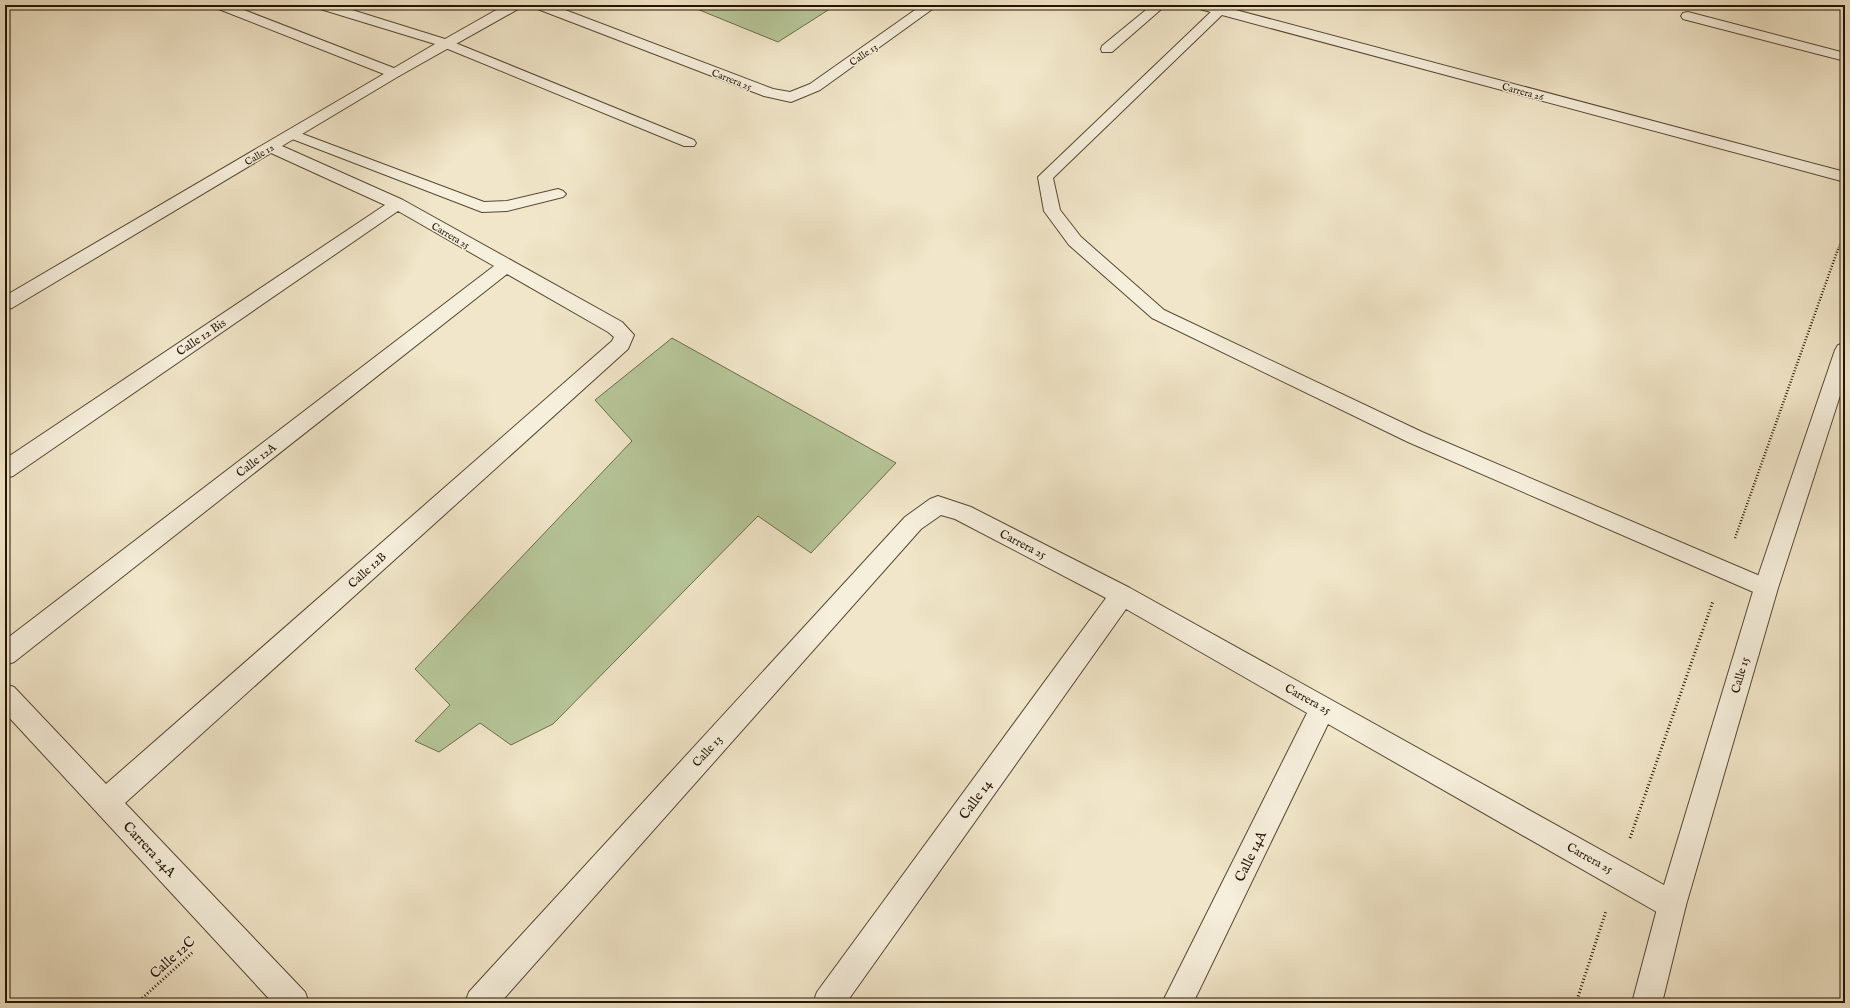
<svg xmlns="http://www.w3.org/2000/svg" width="1850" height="1008" viewBox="0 0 1850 1008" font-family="'IM FELL English',serif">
  <rect width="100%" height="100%" fill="#f1e6c9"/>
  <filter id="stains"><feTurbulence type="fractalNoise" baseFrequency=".005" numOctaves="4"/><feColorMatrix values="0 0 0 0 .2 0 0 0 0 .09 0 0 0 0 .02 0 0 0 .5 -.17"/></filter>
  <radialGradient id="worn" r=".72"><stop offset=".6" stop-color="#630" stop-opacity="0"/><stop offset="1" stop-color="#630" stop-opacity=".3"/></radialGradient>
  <path fill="#b6c699" stroke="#6d6d4d" d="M 687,5 L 836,5 L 778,42 Z
    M 672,338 L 896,463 L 811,553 L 758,516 L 553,724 L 511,745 L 480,723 L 439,752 L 415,741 L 450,705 L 415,669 L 632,441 L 595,400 Z"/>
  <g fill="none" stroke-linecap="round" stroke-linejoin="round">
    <defs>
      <path id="service" d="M 214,5 L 231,5 L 399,70 L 401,73 L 399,76 L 389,76 L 216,8 Z
        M 1152,5 L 1166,5 L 1112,52 L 1102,52 L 1101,49 L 1102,46 Z
        M 1220,6 L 1224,7 L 1226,10 L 1224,13 L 1053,178 L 1060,210 L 1081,237 L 1164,310 L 1422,432 L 1774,582 L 1777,588 L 1774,594 L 1766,597 L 1758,594 L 1408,442 L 1152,318 L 1069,245 L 1044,211 L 1038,177 L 1216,7 Z
        M 448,40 L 694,140 L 696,143 L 694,146 L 684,146 L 443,47 L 442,44 L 443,41 Z
        M 292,130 L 484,202 L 507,201 L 558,189 L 563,191 L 566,194 L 563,197 L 507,211 L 482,212 L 287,137 L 285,134 L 287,131 Z"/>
      <path id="minor" d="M 315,5 L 336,5 L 445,39 L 505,5 L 522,5 L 520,8 L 399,76 L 282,146 L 403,200 L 622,322 L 634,335 L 628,349 L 125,803 L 305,992 L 309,1003 L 273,1003 L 5,713 L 5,684 L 14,687 L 106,784 L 612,341 L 614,337 L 608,332 L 507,274 L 14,662 L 5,665 L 5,640 L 494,266 L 398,211 L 13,476 L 5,478 L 5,459 L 385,205 L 271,153 L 12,308 L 5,310 L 5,296 L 435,44 L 317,8 Z
        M 533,5 L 552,5 L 773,89 L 790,92 L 810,84 L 922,5 L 938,5 L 820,90 L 791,102 L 764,96 L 535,8 Z
        M 1194,5 L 1217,5 L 1845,172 L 1845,182 L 1196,8 Z
        M 1688,12 L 1845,53 L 1845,61 L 1683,19 L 1681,16 L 1683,13 Z
        M 938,496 L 971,507 L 1130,588 L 1682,895 L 1686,905 L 1682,915 L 1672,919 L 1662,915 L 1328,724 L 1193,1003 L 1162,1003 L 1307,713 L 1126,609 L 846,1003 L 813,1003 L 817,992 L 1106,598 L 955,519 L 941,515 L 921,529 L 500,1003 L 465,1003 L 469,992 L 905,517 L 930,499 Z"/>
      <path id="tertiary" d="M 1845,343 L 1845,380 L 1778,588 L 1686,905 L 1662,1003 L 1632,1003 L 1658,905 L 1754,588 L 1835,350 L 1838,345 Z"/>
    </defs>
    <use href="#service" stroke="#574833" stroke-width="2"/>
    <use href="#minor" stroke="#574833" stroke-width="2"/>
    <use href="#tertiary" stroke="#574833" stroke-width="2"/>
    <path stroke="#241401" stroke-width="2" stroke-dasharray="0.5 1.5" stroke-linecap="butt" d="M 1838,250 L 1845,230"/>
    <path stroke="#241401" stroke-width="2.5" stroke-dasharray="1 2" stroke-linecap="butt" d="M 1735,538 L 1838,249"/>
    <path stroke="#241401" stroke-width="3" stroke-dasharray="1 2.5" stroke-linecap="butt" d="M 1630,838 L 1713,601
      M 137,1003 L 193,952
      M 1576,1003 L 1606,911"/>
    <use href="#service" fill="#f6efdc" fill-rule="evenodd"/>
    <use href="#minor" fill="#f6efdc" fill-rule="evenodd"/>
    <use href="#tertiary" fill="#f6efdc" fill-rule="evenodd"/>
  </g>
  <g text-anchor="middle" stroke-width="3" stroke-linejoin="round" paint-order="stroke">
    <g font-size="10" fill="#241401" stroke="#f6efdc">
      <text transform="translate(863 54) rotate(-35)" y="4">Calle 13</text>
      <text transform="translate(732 79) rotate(21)" y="4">Carrera 25</text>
      <text transform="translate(1523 91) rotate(15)" y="4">Carrera 26</text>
      <text transform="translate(259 154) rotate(-31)" y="4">Calle 12</text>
      <text transform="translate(451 235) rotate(30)" y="4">Carrera 25</text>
    </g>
    <g font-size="12" fill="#241401" stroke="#f6efdc">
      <text transform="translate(201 337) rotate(-34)" y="4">Calle 12 Bis</text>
      <text transform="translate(256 460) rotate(-38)" y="4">Calle 12A</text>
      <text transform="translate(1023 544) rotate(27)" y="4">Carrera 25</text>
      <text transform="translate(367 570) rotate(-42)" y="4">Calle 12B</text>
      <text transform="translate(1740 675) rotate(-74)" y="4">Calle 15</text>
      <text transform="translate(1308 699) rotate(29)" y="4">Carrera 25</text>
      <text transform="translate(707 751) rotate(-48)" y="4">Calle 13</text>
      <text transform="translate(1590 858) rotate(29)" y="4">Carrera 25</text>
    </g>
    <g font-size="14" fill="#241401" stroke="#f6efdc">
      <text transform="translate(975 799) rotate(-54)" y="5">Calle 14</text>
      <text transform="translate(150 849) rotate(47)" y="5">Carrera 24A</text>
      <text transform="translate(1250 856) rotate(-64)" y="5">Calle 14A</text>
      <text transform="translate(172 957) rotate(-42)" y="5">Calle 12C</text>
    </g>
  </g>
  <rect width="1850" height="1008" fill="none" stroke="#f1e6c9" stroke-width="20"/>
  <rect x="6" y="6" width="1838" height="996" fill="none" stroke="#241401" stroke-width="2"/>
  <rect x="10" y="10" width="1830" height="988" fill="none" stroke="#241401"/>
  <rect width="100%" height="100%" filter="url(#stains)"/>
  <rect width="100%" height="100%" fill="url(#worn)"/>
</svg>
